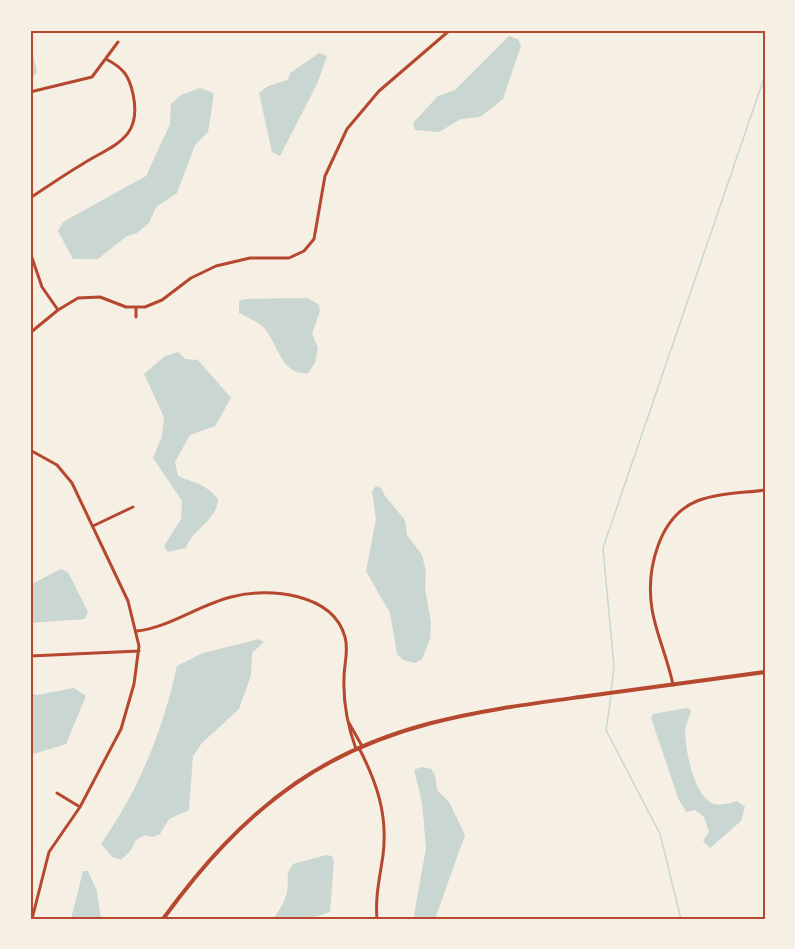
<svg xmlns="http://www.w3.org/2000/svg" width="795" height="949" viewBox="0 0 795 949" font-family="'Fira Sans Condensed',sans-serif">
  <rect width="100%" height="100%" fill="#f6efe4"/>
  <path fill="#c9d6d2" d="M 509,36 L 518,39 L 521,46 L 503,99 L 493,107 L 480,117 L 461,119 L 439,132 L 415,130 L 413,123 L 438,96 L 455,90 Z
    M 30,39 L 37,72 L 30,81 Z
    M 319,53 L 327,56 L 317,84 L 280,156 L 272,152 L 259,93 L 268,86 L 288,80 L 290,73 Z
    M 200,88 L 214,93 L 208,132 L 195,145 L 177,193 L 156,207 L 149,223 L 137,233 L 127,236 L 98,259 L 73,259 L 58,231 L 63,222 L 146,176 L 170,124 L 171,104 L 181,95 Z
    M 308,298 L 319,305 L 320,311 L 312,334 L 318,348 L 315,363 L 308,373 C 281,376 278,343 264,328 C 258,322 247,317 239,313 L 239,301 L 246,299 Z
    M 178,352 L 185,359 L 198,360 L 231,398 L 215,426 L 190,435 L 175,462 L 178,476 C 195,483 206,484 218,499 C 218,519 192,530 186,548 L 168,552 L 164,546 L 181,519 L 182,501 L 153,458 L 162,436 L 164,417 L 144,374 L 165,356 Z
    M 376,486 L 381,488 L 385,496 L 405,520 L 407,535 L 422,555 L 426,572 L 425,588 L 431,623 L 430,639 L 422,659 L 415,663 L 403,660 L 397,654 L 390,613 L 366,571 L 376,519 L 372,491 Z
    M 61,569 L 68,572 L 88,612 L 85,619 L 30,623 L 30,585 Z
    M 259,639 L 264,642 L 252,653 L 251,675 L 239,709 L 202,743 L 193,756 L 189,810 L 169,819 L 160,834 L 153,837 L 145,835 L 136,840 L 131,850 L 121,860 L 112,857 L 101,844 C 140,787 162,733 177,666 L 203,653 Z
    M 74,688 L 86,696 L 66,744 L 30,755 L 30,693 L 37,695 Z
    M 687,708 L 691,710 C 689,718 685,726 685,733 C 686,752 694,797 714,804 C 722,806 730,803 737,801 L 745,807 L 741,821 L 710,848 L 703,841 L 709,832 L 704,817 L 695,810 L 686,812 L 678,798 L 651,718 L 653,714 Z
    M 421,767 L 431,769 L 435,775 L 437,790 L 449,802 L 465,835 L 435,919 L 416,919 L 414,915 L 426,848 L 422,802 L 414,770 Z
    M 326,855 L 332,856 L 334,861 L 330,912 L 309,919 L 273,919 C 279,911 285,902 287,892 C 289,880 285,874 293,864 Z
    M 83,871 L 88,871 L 97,891 L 101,919 L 71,919 Z"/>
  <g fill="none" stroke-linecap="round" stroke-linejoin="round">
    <path stroke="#c9d6d2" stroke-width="1.5" d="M 611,691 L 614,667 L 603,548 L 765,75
      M 611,696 L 606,730 L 660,834 L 681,919"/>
    <path stroke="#b5482f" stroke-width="3" d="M 30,92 L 92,77 L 118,42
      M 30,198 C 47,187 64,175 81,165 C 112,145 143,140 133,94 C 129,75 123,68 106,59
      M 30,252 L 42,287 L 58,310
      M 136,308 L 136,317
      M 30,333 L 58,310 L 78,298 L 100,297 L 126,307 L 145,307 L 162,300 L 191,278 L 216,266 L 250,258 L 289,258 L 304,251 L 314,239 L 325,176 L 347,129 L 379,91 L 450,30
      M 30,450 L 57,465 L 72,483 L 128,601 L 139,646 L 134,684 L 121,729 L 80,807 L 49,852 L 32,919
      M 93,526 L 133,507
      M 137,631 C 170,627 199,605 231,597 C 269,587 333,593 345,637 C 349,651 344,664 344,678 C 343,702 348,727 356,749
      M 30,656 L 139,651
      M 673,685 C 668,659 656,634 652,609 C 646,571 658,517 697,501 C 717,493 743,493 765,490
      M 349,723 L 362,746
      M 359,748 C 377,783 388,815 383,855 C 380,877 375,896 377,919
      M 57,793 L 80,807"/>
    <path stroke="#b5482f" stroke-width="4" d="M 163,919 C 201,867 242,820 296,783 C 383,723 478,711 580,697 C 642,689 703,680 765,672"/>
  </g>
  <rect width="795" height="949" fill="none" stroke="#f6efe4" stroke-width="63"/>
  <rect x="32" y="32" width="732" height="886" fill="none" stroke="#b5482f" stroke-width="2"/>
</svg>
